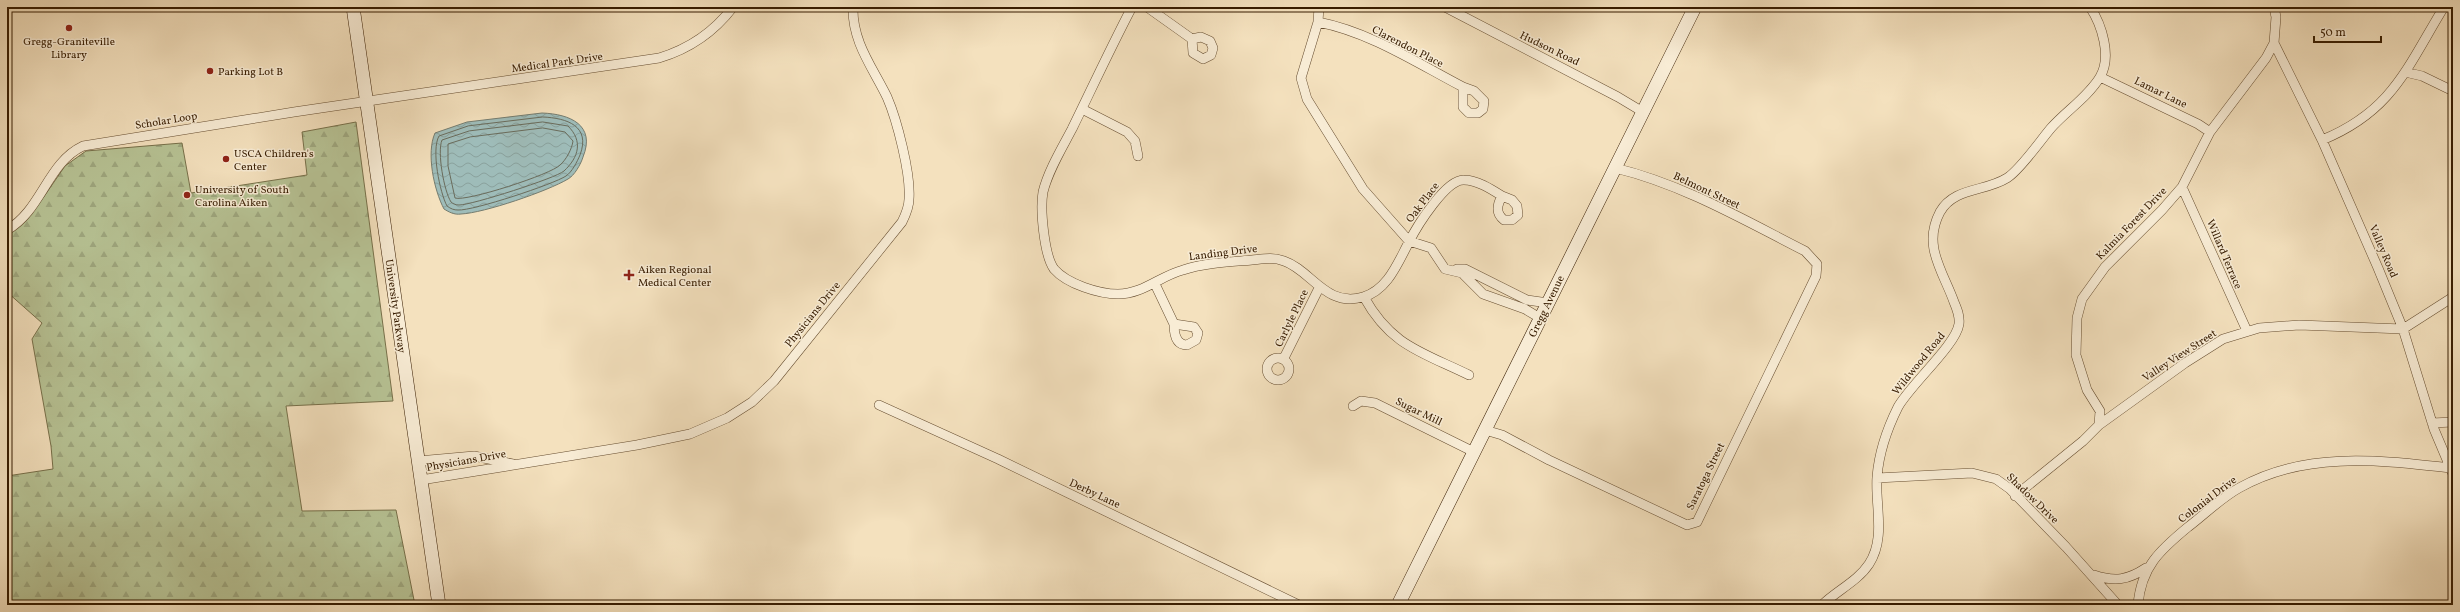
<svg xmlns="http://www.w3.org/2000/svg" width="2460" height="612" viewBox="0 0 2460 612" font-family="Vollkorn,serif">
  <defs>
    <pattern id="forest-firs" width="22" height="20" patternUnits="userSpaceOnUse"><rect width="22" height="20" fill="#b7c395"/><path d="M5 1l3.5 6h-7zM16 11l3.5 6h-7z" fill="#9ea77f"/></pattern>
    <pattern id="water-waves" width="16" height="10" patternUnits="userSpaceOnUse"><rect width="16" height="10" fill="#9ebcb9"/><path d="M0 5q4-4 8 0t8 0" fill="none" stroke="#89a19d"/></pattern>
  </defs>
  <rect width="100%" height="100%" fill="#f4e1be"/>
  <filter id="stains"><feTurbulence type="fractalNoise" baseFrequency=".005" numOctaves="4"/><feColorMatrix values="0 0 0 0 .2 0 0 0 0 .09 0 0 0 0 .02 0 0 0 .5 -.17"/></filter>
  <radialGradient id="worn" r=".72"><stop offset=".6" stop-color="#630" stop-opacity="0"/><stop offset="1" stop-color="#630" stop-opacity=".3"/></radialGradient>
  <path fill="url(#forest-firs)" stroke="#77704a" d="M 356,122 L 393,401 L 286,406 L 302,511 L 396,510 L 415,605 L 7,605 L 7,476 L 53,469 L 51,446 L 32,339 L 42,323 L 7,292 L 7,237 L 43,198 L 65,166 L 86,151 L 182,143 L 191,193 L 307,175 L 302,132 Z"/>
  <path fill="url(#water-waves)" stroke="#757c6f" d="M 542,113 C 570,114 596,125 583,157 C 581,164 574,176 568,179 C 548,191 484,213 461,214 C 454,215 449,212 444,209 C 434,190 426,153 435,133 L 467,122 Z"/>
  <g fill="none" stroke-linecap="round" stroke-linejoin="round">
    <path stroke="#6a6c5c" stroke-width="1" d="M 543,117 C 567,118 591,126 580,155 C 577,162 572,172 566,176 C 554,184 473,211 458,210 C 454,210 451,209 447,206 C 440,193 431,150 439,136 L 468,126 Z
      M 543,122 L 568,126 C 583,141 579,157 564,171 C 556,178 472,205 459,205 C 456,205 453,204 451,202 C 444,191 437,152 442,140 L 469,131 Z
      M 543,128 L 565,132 L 573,141 C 572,149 566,160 560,165 C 552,174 466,202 455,198 L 448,166 L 448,144 L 470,137 Z"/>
    <defs>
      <path id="street" d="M 1132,7 C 1111,47 1092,88 1072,129 C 1062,148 1048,171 1043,192 C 1040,209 1044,255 1054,269 C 1067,284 1099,294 1118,294 C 1143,294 1160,276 1183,270 C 1204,263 1229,262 1252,260 C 1263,259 1273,257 1284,261 C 1311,270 1326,308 1363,297 C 1388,290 1398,262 1409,242 C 1417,226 1446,179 1464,180 C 1477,180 1491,189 1502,196
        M 1147,7 L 1192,39
        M 1319,7 L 1318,22 L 1301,78 L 1307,99 L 1363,189 L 1409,241 L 1431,248 L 1445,269 L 1462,273 L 1483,294 L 1525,309 L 1540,318
        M 1445,7 L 1618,97 L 1643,112
        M 1318,22 C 1370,32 1417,63 1463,87
        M 1201,37 L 1210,41 L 1213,48 L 1211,55 L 1203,59 L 1193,53 L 1192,39 Z
        M 2274,43 L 2322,140 L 2378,268 L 2403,329 L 2434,429 L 2453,474
        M 2405,72 L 2422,76 L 2453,91
        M 2100,77 L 2198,124 L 2210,132
        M 1463,87 L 1474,91 L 1484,101 L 1483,109 L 1478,113 L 1469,113 L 1463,107 Z
        M 1082,109 L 1127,132 L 1135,141 L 1138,156
        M 2322,140 C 2393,111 2407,67 2444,7
        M 2182,187 L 2247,331
        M 1502,196 L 1512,200 L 1517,206 L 1518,215 L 1512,220 L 1504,220 C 1495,213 1497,205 1502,196 Z
        M 7,230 C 42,210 47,163 83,146 L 294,112 L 659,58 C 689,49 714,32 733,7
        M 1457,269 L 1465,269 L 1527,300 L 1548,303
        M 1155,284 L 1174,324
        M 1364,297 C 1391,346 1422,352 1469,375
        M 1174,324 L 1194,327 L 1198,333 L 1196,340 L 1187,345 C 1176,345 1174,334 1174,324 Z
        M 1284,358 L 1319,288
        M1267 369a11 11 0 1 1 22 0a11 11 0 1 1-22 0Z
        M 879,405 L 998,459 L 1299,605
        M 1353,406 L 1361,401 L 1375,403 L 1474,452
        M 2432,423 L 2453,422
        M 2099,425 L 2100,411 L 2087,390 L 2076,355 L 2077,318 L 2082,299 L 2105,267 L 2162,210 L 2182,187 L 2210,132 L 2266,58 L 2274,43 L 2276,17 L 2274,7
        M 1485,430 L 1502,435 L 1549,460 L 1687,525 L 1697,522 L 1816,276 L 1817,264 L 1805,251 C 1744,220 1682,184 1615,168
        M 418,461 L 474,456 L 513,464
        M 1877,478 L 1972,473 L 1996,479 L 2010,489 L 2066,547 L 2118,605
        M 421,480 L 637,445 L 690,434 L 727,418 L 752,402 L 774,381 L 902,222 C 906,214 909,207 909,199 C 911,174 897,120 887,97 C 873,68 852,42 853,7
        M 2015,496 L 2083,441 L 2099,425 L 2185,363 L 2223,339 L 2259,328 L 2299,325 L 2403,329 L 2453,297
        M 2094,575 C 2115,582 2128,580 2146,568
        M 1822,605 C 1836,591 1858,581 1869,564 C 1886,538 1875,506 1877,477 C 1879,452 1887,429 1898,407 C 1911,384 1956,345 1959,324 C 1960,316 1957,309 1954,302 C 1943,271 1922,246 1940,212 C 1954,187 1985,192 2007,178 C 2020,170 2040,141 2051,128 C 2066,111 2088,97 2100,77 C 2112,57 2102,25 2090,7
        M 2138,605 C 2141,567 2160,550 2188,527 C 2205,514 2221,498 2239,488 C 2304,451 2378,460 2450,468"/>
      <path id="secondary" d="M 353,7 L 439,605
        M 1398,605 L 1695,7"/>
    </defs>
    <use href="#street" stroke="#664d30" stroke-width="10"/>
    <use href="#secondary" stroke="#371c00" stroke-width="14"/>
    <use href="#street" stroke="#f8ecd5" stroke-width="9"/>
    <use href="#secondary" stroke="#f8ecd5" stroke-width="13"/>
  </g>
  <g fill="#8f2418" stroke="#f8ecd5" stroke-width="1.5">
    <circle cx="69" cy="28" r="4"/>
    <circle cx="210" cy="71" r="4"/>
    <circle cx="226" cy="159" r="4"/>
    <circle cx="187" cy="195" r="4"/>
    <path d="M627 269h4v4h4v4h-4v4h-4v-4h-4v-4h4z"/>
  </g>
  <g text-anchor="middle" stroke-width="3" stroke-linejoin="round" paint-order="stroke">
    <g font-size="11" fill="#371c00" stroke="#f8ecd5" text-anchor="start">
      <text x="69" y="45" text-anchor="middle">Gregg-Graniteville<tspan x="69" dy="13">Library</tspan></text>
      <text x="218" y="75">Parking Lot B</text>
      <text x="234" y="157">USCA Children's<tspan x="234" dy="13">Center</tspan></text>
      <text x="195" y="193">University of South<tspan x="195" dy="13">Carolina Aiken</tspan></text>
      <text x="638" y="273">Aiken Regional<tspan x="638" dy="13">Medical Center</tspan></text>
    </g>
    <g font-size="11" fill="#371c00" stroke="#f8ecd5">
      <text transform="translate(1408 46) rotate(27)" y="4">Clarendon Place</text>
      <text transform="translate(1550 48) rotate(26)" y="4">Hudson Road</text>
      <text transform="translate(557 62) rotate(-8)" y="4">Medical Park Drive</text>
      <text transform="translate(2161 92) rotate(26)" y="4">Lamar Lane</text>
      <text transform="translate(166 120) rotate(-9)" y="4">Scholar Loop</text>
      <text transform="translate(1707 190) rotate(25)" y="4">Belmont Street</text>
      <text transform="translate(1422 202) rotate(-53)" y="4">Oak Place</text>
      <text transform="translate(2131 223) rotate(-46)" y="4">Kalmia Forest Drive</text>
      <text transform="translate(2384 251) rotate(67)" y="4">Valley Road</text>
      <text transform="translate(1223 252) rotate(-7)" y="4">Landing Drive</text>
      <text transform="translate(2225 254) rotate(67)" y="4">Willard Terrace</text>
      <text transform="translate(396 306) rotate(82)" y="4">University Parkway</text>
      <text transform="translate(1546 306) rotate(-64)" y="4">Gregg Avenue</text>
      <text transform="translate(812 314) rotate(-51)" y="4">Physicians Drive</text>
      <text transform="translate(1291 318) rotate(-64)" y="4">Carlyle Place</text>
      <text transform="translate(2179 355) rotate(-33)" y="4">Valley View Street</text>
      <text transform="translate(1918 363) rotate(-51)" y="4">Wildwood Road</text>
      <text transform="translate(1419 411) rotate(26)" y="4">Sugar Mill</text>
      <text transform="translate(466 460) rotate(-10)" y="4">Physicians Drive</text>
      <text transform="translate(1705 476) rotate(-64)" y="4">Saratoga Street</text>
      <text transform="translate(1095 493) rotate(25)" y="4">Derby Lane</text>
      <text transform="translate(2033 498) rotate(44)" y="4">Shadow Drive</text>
      <text transform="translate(2207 499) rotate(-37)" y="4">Colonial Drive</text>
    </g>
  </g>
  <rect width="2460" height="612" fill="none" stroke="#f4e1be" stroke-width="24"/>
  <rect x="8" y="8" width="2444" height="596" fill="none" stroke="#371c00" stroke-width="2"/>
  <rect x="12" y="12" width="2436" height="588" fill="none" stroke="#371c00"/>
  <path d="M2314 36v6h67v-6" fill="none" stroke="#371c00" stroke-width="2"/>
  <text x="2320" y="36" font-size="12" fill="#371c00" stroke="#f8ecd5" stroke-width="3" paint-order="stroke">50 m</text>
  <rect width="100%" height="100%" filter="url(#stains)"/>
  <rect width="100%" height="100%" fill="url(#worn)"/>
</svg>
